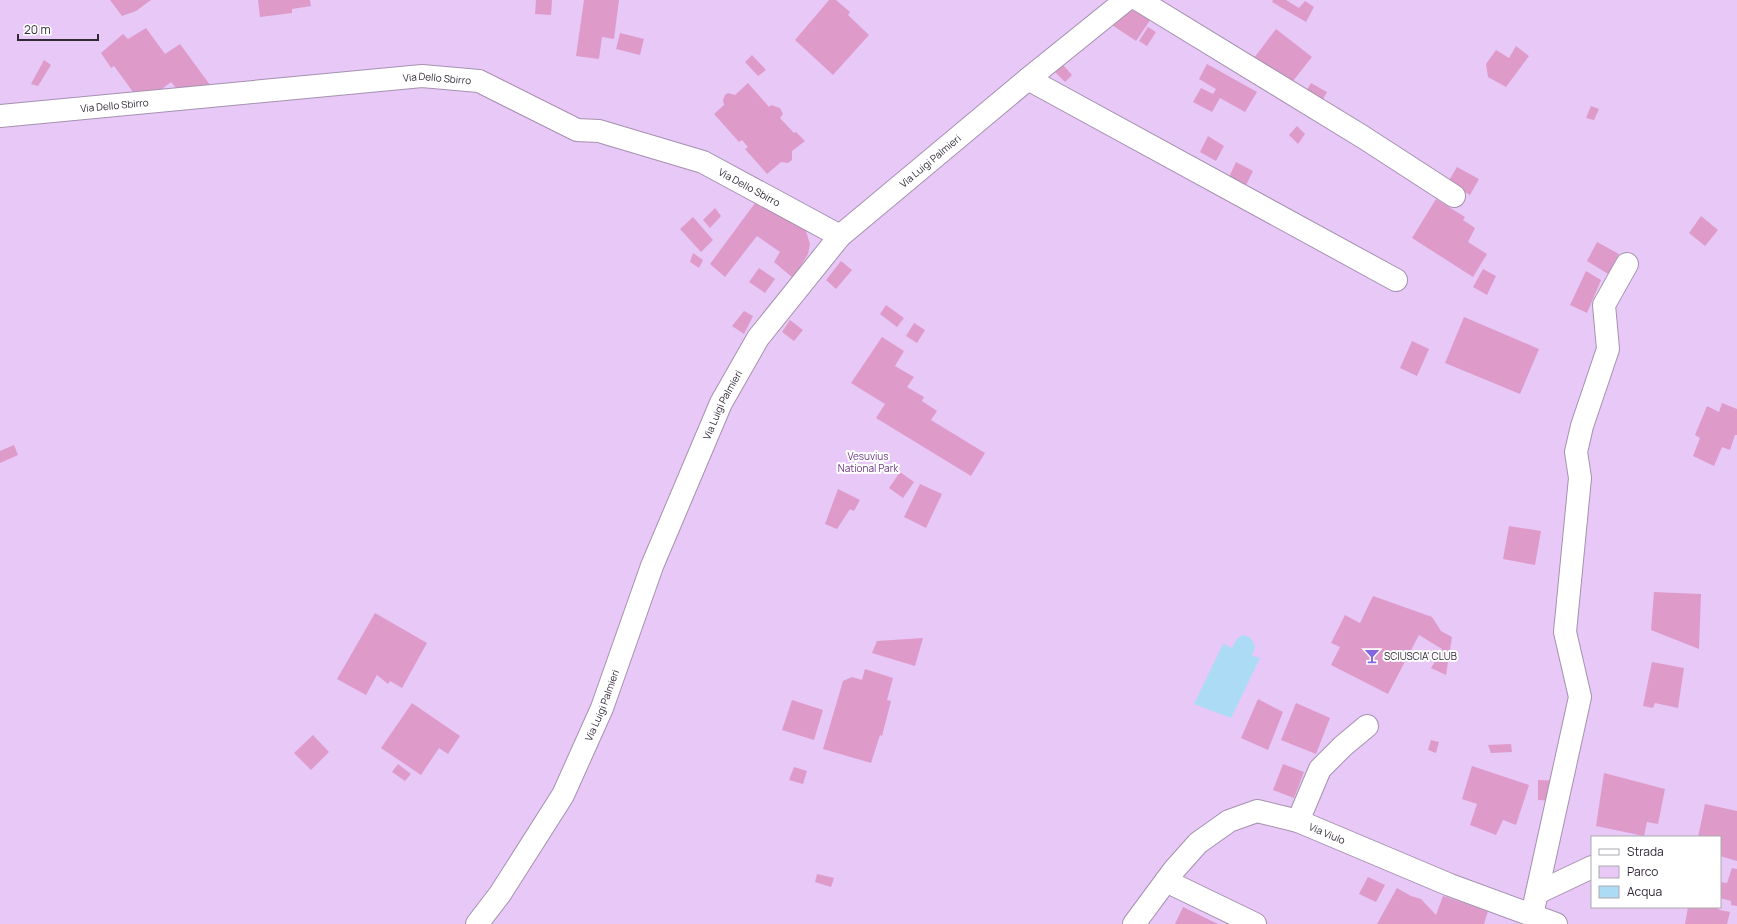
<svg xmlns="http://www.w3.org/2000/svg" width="1737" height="924" viewBox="0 0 1737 924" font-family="Manrope,sans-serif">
  <rect width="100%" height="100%" fill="#f9f1fe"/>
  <path fill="#e7c8f7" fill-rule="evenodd" d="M 0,0 L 1737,0 L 1737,924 L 0,924 ZM 1592,837 L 1720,837 L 1720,907 L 1592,907 Z"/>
  <path fill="#acdcf5" d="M 1242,635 L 1250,637 L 1255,646 L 1252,656 L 1260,658 L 1231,718 L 1194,704 L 1223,644 L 1232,648 L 1236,640 Z"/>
  <path fill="#de9bca" d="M 110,0 L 151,0 L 136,11 L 122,16 Z
    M 258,0 L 310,0 L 311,6 L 292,9 L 292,13 L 260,17 Z
    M 536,0 L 552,0 L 551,15 L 535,14 Z
    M 584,0 L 619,0 L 614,39 L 602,37 L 599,59 L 576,56 Z
    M 829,0 L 836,0 L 850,12 L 848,15 L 869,35 L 833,75 L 795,40 Z
    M 1273,0 L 1286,0 L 1299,8 L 1305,1 L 1314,7 L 1306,22 L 1272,2 Z
    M 1123,11 L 1134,11 L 1151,19 L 1136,41 L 1109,23 Z
    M 1148,27 L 1156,32 L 1147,46 L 1139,41 Z
    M 146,28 L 165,54 L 180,44 L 213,89 L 182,95 L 171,82 L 162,89 L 133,92 L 114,66 L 111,68 L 101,53 L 123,34 L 128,39 Z
    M 1276,29 L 1312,57 L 1289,86 L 1254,58 Z
    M 620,33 L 644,39 L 640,55 L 616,49 Z
    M 1516,46 L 1529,56 L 1506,87 L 1488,77 L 1486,64 L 1496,50 L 1509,58 Z
    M 752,55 L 766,70 L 758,76 L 745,62 Z
    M 44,60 L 51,65 L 38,86 L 31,84 Z
    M 1207,64 L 1257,92 L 1245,112 L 1220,98 L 1212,112 L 1193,102 L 1201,88 L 1213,94 L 1216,89 L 1199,79 Z
    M 1063,65 L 1072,75 L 1065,82 L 1055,72 Z
    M 748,83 L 769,107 L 771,105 L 780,108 L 783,114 L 780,118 L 794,133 L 796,132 L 805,141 L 792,151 L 792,160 L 788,163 L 781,162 L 767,174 L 745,149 L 748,147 L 742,140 L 739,142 L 714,114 L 724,105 L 723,100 L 725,95 L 728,93 L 735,95 Z
    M 1311,83 L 1327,92 L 1319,106 L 1303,97 Z
    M 1591,106 L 1599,109 L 1594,120 L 1586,118 Z
    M 1297,126 L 1305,134 L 1298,144 L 1289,135 Z
    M 1208,136 L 1224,146 L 1216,161 L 1200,152 Z
    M 1236,162 L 1253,171 L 1246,185 L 1229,177 Z
    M 1457,167 L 1479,179 L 1470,195 L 1448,182 Z
    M 758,199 L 804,225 L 810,244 L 808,254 L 793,278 L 774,262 L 780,252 L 757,236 L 725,277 L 710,264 Z
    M 1436,199 L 1465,217 L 1463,220 L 1475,228 L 1468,242 L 1487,254 L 1473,277 L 1412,238 Z
    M 715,208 L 721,216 L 710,228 L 703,220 Z
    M 1701,216 L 1718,230 L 1705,246 L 1689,233 Z
    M 693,217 L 713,240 L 701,252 L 680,229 Z
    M 1597,242 L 1619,254 L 1608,274 L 1587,261 Z
    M 693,253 L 703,260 L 699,268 L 690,262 Z
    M 841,261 L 852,270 L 836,289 L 826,280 Z
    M 759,268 L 775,279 L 765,293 L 749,282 Z
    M 1483,269 L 1496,276 L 1487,295 L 1473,287 Z
    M 1586,271 L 1601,280 L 1587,313 L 1570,305 Z
    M 886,305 L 904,318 L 897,327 L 880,314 Z
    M 744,311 L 753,316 L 744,334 L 732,326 Z
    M 1464,317 L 1539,349 L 1520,394 L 1445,363 Z
    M 790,320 L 803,330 L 794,341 L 782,332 Z
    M 914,323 L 925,330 L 917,343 L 906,336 Z
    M 882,337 L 904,351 L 895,366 L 914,377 L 907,387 L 924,397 L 922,401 L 937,411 L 931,420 L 985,453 L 971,476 L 876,418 L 885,404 L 851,383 Z
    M 1412,341 L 1429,349 L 1417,376 L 1400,368 Z
    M 1722,403 L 1737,409 L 1737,435 L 1735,435 L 1730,450 L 1722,447 L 1714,466 L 1693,456 L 1700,438 L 1695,435 L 1707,406 L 1719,412 Z
    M 14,445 L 18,455 L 0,463 L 0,451 Z
    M 900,472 L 914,482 L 903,498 L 889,488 Z
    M 920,484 L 942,494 L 926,528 L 904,517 Z
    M 838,489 L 860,500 L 854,511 L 850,509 L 837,529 L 825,524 Z
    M 1509,526 L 1541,531 L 1535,565 L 1503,559 Z
    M 1654,592 L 1701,594 L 1699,649 L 1651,630 Z
    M 1373,596 L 1432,617 L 1441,631 L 1452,637 L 1446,675 L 1431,668 L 1442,649 L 1419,635 L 1388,694 L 1331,665 L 1340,647 L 1331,643 L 1345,615 L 1360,623 Z
    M 375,613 L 427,643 L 402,688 L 390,681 L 388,684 L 377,675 L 366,695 L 337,679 Z
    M 923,638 L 915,666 L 872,653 L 877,641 Z
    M 1652,662 L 1684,668 L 1678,708 L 1655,703 L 1653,708 L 1643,706 Z
    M 865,669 L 893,678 L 887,700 L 891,701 L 882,736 L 880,735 L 871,763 L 823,749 L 843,681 L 852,677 L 862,680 Z
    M 1258,699 L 1283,712 L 1268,750 L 1241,738 Z
    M 792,700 L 823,710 L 814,740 L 782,730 Z
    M 412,703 L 460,736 L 448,754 L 439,748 L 421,775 L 381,748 Z
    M 1296,703 L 1330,718 L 1316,754 L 1281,740 Z
    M 313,735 L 329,752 L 311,770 L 294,753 Z
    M 1431,740 L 1439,742 L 1436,753 L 1428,750 Z
    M 1511,744 L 1512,752 L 1491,753 L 1488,745 Z
    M 398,764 L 411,774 L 405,781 L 392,772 Z
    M 1283,764 L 1304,772 L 1294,798 L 1273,790 Z
    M 1472,766 L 1529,785 L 1516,825 L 1503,820 L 1496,835 L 1470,825 L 1477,804 L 1462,799 Z
    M 794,767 L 807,771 L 803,784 L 789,780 Z
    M 1604,773 L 1665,789 L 1658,824 L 1647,822 L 1644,836 L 1596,826 Z
    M 1538,780 L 1562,781 L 1562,801 L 1538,800 Z
    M 1705,804 L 1737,811 L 1737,861 L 1720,856 L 1720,837 L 1698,837 Z
    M 1732,868 L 1737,869 L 1737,906 L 1731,905 L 1731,901 L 1720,898 L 1720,882 L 1727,883 Z
    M 817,874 L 834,878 L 831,887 L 815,882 Z
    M 1368,877 L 1385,885 L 1376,902 L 1359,894 Z
    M 1397,888 L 1411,896 L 1421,899 L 1436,915 L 1443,896 L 1488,911 L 1484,924 L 1377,924 Z
    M 1183,907 L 1218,924 L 1175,924 Z
    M 1688,907 L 1715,907 L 1720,910 L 1730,912 L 1727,924 L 1685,924 Z"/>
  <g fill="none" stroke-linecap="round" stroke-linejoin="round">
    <defs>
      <g id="street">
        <path d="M 1139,0 L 1363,137 L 1454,196"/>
        <path d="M 1028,79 L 1396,280"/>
        <path id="s1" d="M 0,116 L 422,76 L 479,81 L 577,130 L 599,131 L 703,162 L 840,236"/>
        <path d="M 1298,821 L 1320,769 L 1343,746 L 1367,726"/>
        <path d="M 1166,881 L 1255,924"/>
        <path d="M 1537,893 L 1592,867"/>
        <path d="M 1532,915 L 1580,697 L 1565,632 L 1580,478 L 1576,452 L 1582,426 L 1608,349 L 1604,305 L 1627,264"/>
        <path id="s2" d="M 477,924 L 500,894 L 563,795 L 602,708 L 652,566 L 721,403 L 758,338 L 840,236 L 1028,79 L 1126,0"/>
        <path id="s3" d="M 1134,924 L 1174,870 L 1198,843 L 1229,821 L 1257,811 L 1298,821 L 1450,885 L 1556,924"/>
      </g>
    </defs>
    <use href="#street" stroke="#a591af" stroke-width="24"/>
    <use href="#street" stroke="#fff" stroke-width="22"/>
  </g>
  <defs>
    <symbol id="bar-bare" viewBox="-9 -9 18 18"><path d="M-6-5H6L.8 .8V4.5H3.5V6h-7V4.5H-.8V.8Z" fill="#8466e1" stroke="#fff" stroke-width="2.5" paint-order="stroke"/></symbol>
  </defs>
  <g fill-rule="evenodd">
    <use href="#bar-bare" x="1361" y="645" width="22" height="22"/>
  </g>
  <g text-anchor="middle" stroke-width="4" stroke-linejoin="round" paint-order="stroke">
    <g font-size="10" fill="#302835" stroke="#fff">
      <text dy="4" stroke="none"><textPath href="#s1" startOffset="439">Via Dello Sbirro</textPath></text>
      <text dy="4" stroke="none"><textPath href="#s1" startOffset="115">Via Dello Sbirro</textPath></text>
      <text dy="4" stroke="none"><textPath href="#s2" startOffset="901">Via Luigi Palmieri</textPath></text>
      <text dy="4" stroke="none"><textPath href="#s1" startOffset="774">Via Dello Sbirro</textPath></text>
      <text dy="4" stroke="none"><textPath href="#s2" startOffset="577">Via Luigi Palmieri</textPath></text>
      <text dy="4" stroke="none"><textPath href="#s2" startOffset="253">Via Luigi Palmieri</textPath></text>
      <text dy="4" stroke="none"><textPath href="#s3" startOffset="245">Via Viulo</textPath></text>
    </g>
    <g font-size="10" fill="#6c3784" stroke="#fff">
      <text x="868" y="460">Vesuvius<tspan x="868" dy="12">National Park</tspan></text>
    </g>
    <g font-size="10" fill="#302835" stroke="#fff" text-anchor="start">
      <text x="1384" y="660">SCIUSCIA' CLUB</text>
    </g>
  </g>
  <rect x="1591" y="836" width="130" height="72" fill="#ffffff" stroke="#aca9ae"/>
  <rect x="1599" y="849" width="20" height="6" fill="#ffffff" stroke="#aca9ae"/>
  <text x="1627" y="856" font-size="12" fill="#302835">Strada</text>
  <rect x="1599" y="866" width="20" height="12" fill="#e7c8f7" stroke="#aca9ae"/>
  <text x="1627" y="876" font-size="12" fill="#302835">Parco</text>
  <rect x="1599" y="886" width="20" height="12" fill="#acdcf5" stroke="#aca9ae"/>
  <text x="1627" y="896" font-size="12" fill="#302835">Acqua</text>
  <path d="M18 34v6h80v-6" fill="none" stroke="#302835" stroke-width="2"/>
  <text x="24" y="34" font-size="12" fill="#302835" stroke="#ffffff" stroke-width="3" paint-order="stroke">20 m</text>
</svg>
